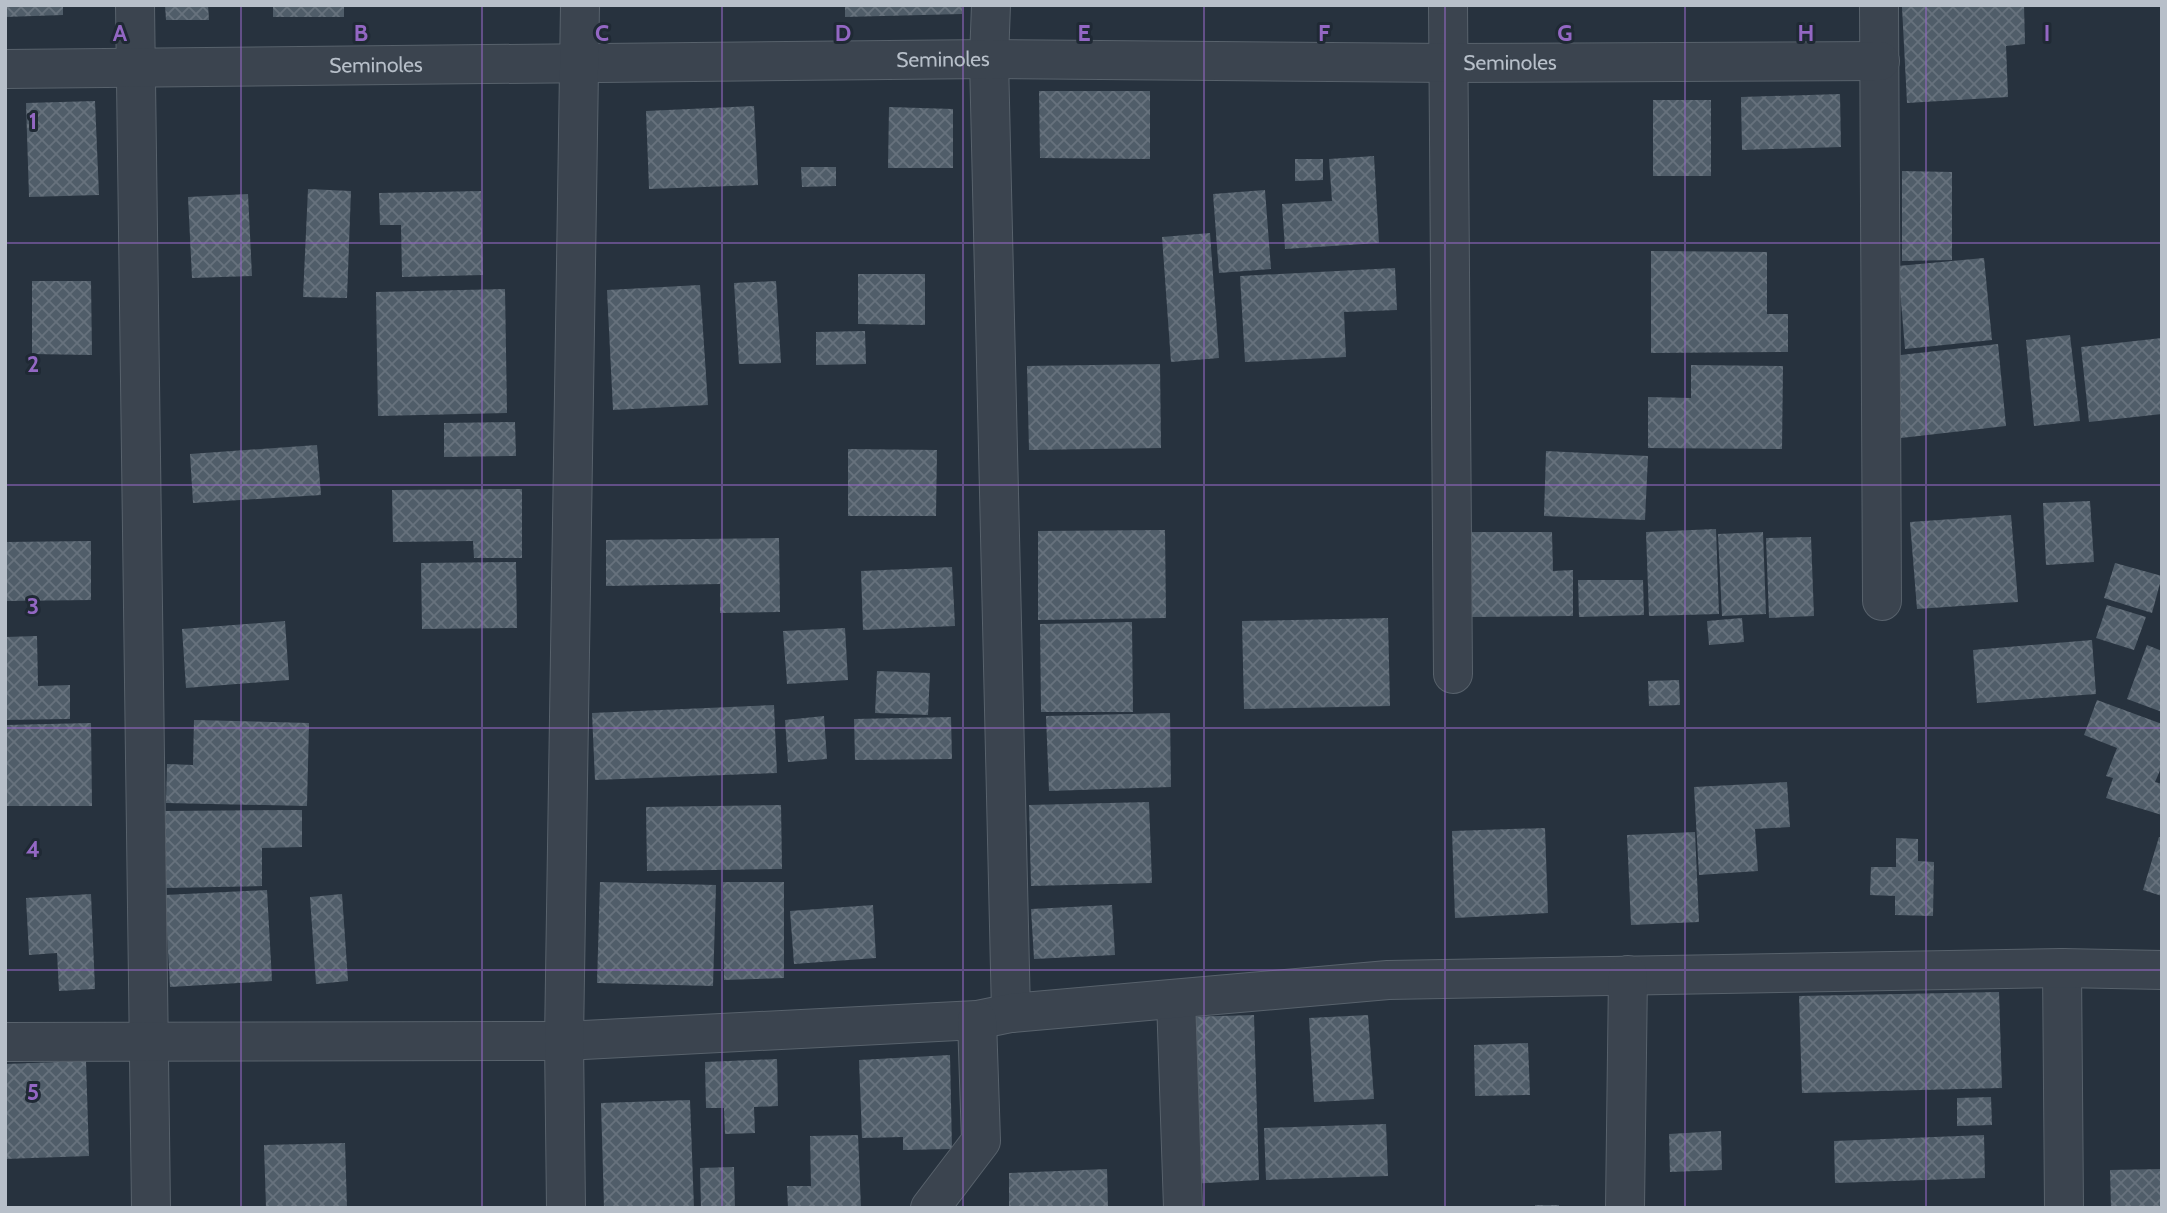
<svg xmlns="http://www.w3.org/2000/svg" width="2167" height="1213" viewBox="0 0 2167 1213" font-family="Cabin,sans-serif">
  <defs>
    <pattern id="building-cross-hatch" width="8" height="8" patternUnits="userSpaceOnUse" patternTransform="scale(1.75)"><rect width="8" height="8" fill="#505d69"/><path d="M0 0l8 8M0 8l8-8" fill="none" stroke="#67727d"/></pattern>
  </defs>
  <rect width="100%" height="100%" fill="#27323e"/>
  <path fill="url(#building-cross-hatch)" d="M 5,5 L 63,5 L 63,15 L 5,17 Z
    M 165,5 L 208,5 L 209,20 L 166,20 Z
    M 273,5 L 344,5 L 344,17 L 273,17 Z
    M 845,5 L 962,5 L 962,14 L 845,17 Z
    M 1940,5 L 2024,5 L 2025,44 L 2006,46 L 2008,97 L 1907,103 L 1902,7 Z
    M 1039,91 L 1150,91 L 1150,159 L 1040,158 Z
    M 1840,94 L 1841,147 L 1742,150 L 1741,97 Z
    M 1653,100 L 1711,100 L 1711,176 L 1653,176 Z
    M 95,101 L 99,195 L 29,197 L 26,103 Z
    M 754,106 L 758,185 L 649,189 L 646,111 Z
    M 889,107 L 953,109 L 953,168 L 888,168 Z
    M 1374,156 L 1379,243 L 1285,249 L 1282,204 L 1332,201 L 1329,159 Z
    M 1295,159 L 1323,159 L 1323,180 L 1295,181 Z
    M 801,167 L 836,167 L 836,186 L 802,187 Z
    M 1902,171 L 1952,172 L 1952,260 L 1902,261 Z
    M 308,189 L 351,191 L 347,298 L 303,297 Z
    M 1265,190 L 1271,269 L 1219,273 L 1213,194 Z
    M 481,191 L 483,275 L 402,277 L 401,225 L 380,225 L 379,193 Z
    M 248,194 L 252,276 L 192,278 L 188,197 Z
    M 1210,233 L 1219,358 L 1171,362 L 1162,237 Z
    M 1651,251 L 1767,252 L 1767,314 L 1788,314 L 1788,352 L 1651,353 Z
    M 1984,258 L 1992,340 L 1905,349 L 1898,266 Z
    M 1395,268 L 1397,310 L 1344,312 L 1346,357 L 1245,362 L 1240,276 Z
    M 858,274 L 925,274 L 925,325 L 858,324 Z
    M 32,281 L 91,281 L 92,355 L 32,354 Z
    M 776,281 L 781,363 L 739,364 L 734,283 Z
    M 700,285 L 708,405 L 613,410 L 607,290 Z
    M 505,289 L 507,413 L 378,416 L 376,292 Z
    M 865,331 L 866,364 L 816,365 L 816,332 Z
    M 2070,335 L 2080,421 L 2034,426 L 2026,340 Z
    M 2162,338 L 2162,414 L 2089,422 L 2081,347 Z
    M 1998,344 L 2006,426 L 1901,438 L 1892,356 Z
    M 1160,364 L 1161,448 L 1029,450 L 1027,366 Z
    M 1691,365 L 1783,366 L 1782,449 L 1648,448 L 1648,397 L 1691,398 Z
    M 515,422 L 516,456 L 444,457 L 444,423 Z
    M 317,445 L 321,495 L 193,503 L 190,454 Z
    M 848,449 L 937,450 L 936,516 L 848,516 Z
    M 1546,451 L 1648,456 L 1645,520 L 1544,516 Z
    M 522,489 L 522,558 L 474,558 L 473,541 L 393,542 L 392,490 Z
    M 2090,501 L 2094,562 L 2046,565 L 2043,503 Z
    M 2011,515 L 2018,602 L 1917,609 L 1910,522 Z
    M 1716,529 L 1719,614 L 1649,616 L 1646,532 Z
    M 1165,530 L 1166,618 L 1038,620 L 1038,531 Z
    M 1471,532 L 1552,532 L 1553,571 L 1573,570 L 1573,616 L 1472,617 Z
    M 1763,532 L 1766,614 L 1722,616 L 1718,534 Z
    M 1811,537 L 1814,616 L 1769,618 L 1766,538 Z
    M 779,538 L 780,612 L 720,613 L 720,584 L 606,586 L 606,540 Z
    M 91,541 L 91,600 L 5,601 L 5,542 Z
    M 516,562 L 517,628 L 422,629 L 421,563 Z
    M 2115,563 L 2162,576 L 2152,613 L 2104,598 Z
    M 952,567 L 955,626 L 863,630 L 861,571 Z
    M 1578,580 L 1643,580 L 1644,615 L 1579,617 Z
    M 2107,605 L 2146,617 L 2134,650 L 2096,638 Z
    M 1388,618 L 1390,706 L 1244,709 L 1242,621 Z
    M 1742,618 L 1744,642 L 1709,645 L 1707,621 Z
    M 285,621 L 289,680 L 186,688 L 182,629 Z
    M 1132,622 L 1133,712 L 1041,712 L 1040,624 Z
    M 845,628 L 848,680 L 787,684 L 783,631 Z
    M 37,636 L 38,686 L 70,685 L 70,719 L 5,720 L 5,637 Z
    M 2092,640 L 2096,694 L 1977,703 L 1973,650 Z
    M 2147,645 L 2162,651 L 2162,712 L 2127,699 Z
    M 877,671 L 930,673 L 928,715 L 875,713 Z
    M 1679,680 L 1680,705 L 1649,706 L 1648,681 Z
    M 2097,700 L 2162,724 L 2162,766 L 2155,782 L 2162,784 L 2162,815 L 2106,798 L 2113,778 L 2106,776 L 2117,748 L 2084,735 Z
    M 774,705 L 777,773 L 595,780 L 592,713 Z
    M 1170,713 L 1171,787 L 1049,791 L 1046,716 Z
    M 824,716 L 827,759 L 788,762 L 785,720 Z
    M 951,717 L 952,759 L 855,760 L 854,719 Z
    M 194,720 L 309,723 L 307,806 L 166,803 L 167,764 L 193,765 Z
    M 91,723 L 92,806 L 5,806 L 5,725 Z
    M 1787,782 L 1790,827 L 1755,829 L 1758,871 L 1699,875 L 1694,787 Z
    M 1149,802 L 1152,883 L 1031,886 L 1029,805 Z
    M 781,805 L 782,869 L 647,871 L 646,807 Z
    M 302,810 L 302,847 L 262,848 L 262,886 L 166,888 L 165,811 Z
    M 1545,828 L 1548,913 L 1455,918 L 1452,831 Z
    M 1695,832 L 1699,922 L 1631,925 L 1627,835 Z
    M 2159,837 L 2162,838 L 2162,896 L 2143,890 Z
    M 1896,838 L 1918,839 L 1918,861 L 1934,862 L 1933,916 L 1895,915 L 1895,896 L 1870,895 L 1871,867 L 1896,867 Z
    M 600,882 L 716,885 L 713,986 L 597,983 Z
    M 723,882 L 784,882 L 784,978 L 724,980 Z
    M 267,890 L 272,981 L 170,987 L 165,895 Z
    M 91,894 L 95,989 L 59,991 L 57,953 L 29,955 L 26,898 Z
    M 342,894 L 348,981 L 316,984 L 310,897 Z
    M 873,905 L 876,958 L 794,964 L 790,911 Z
    M 1112,905 L 1115,955 L 1034,959 L 1031,909 Z
    M 1999,992 L 2002,1088 L 1802,1093 L 1799,996 Z
    M 1254,1015 L 1259,1180 L 1190,1184 L 1185,1017 Z
    M 1368,1015 L 1374,1099 L 1314,1102 L 1309,1018 Z
    M 1528,1043 L 1530,1095 L 1475,1096 L 1474,1045 Z
    M 950,1055 L 952,1149 L 903,1150 L 903,1137 L 862,1138 L 859,1060 Z
    M 777,1059 L 778,1106 L 754,1107 L 755,1133 L 725,1134 L 724,1108 L 706,1108 L 705,1062 Z
    M 86,1061 L 89,1156 L 5,1159 L 5,1064 Z
    M 1991,1097 L 1992,1125 L 1957,1126 L 1957,1098 Z
    M 690,1100 L 694,1208 L 604,1208 L 601,1103 Z
    M 1386,1124 L 1388,1176 L 1266,1180 L 1264,1128 Z
    M 1721,1131 L 1722,1170 L 1670,1172 L 1669,1134 Z
    M 858,1135 L 861,1208 L 788,1208 L 787,1186 L 811,1186 L 810,1136 Z
    M 1984,1135 L 1985,1178 L 1835,1183 L 1834,1141 Z
    M 345,1143 L 347,1208 L 266,1208 L 264,1145 Z
    M 734,1167 L 735,1208 L 701,1208 L 700,1168 Z
    M 1107,1169 L 1108,1208 L 1009,1208 L 1009,1173 Z
    M 2162,1169 L 2162,1208 L 2111,1208 L 2110,1170 Z
    M 1535,1205 L 1559,1205 L 1559,1208 L 1535,1208 Z"/>
  <g fill="none" stroke-linecap="round" stroke-linejoin="round">
    <defs>
      <g id="minor">
        <path d="M 135,5 L 151,1208"/>
        <path d="M 991,5 L 989,59 L 1011,1013"/>
        <path d="M 1448,5 L 1453,674"/>
        <path d="M 1879,5 L 1882,601"/>
        <path id="s1" d="M 5,69 L 989,59 L 1450,63 L 1880,61"/>
        <path d="M 2062,968 L 2064,1208"/>
        <path d="M 1176,999 L 1183,1208"/>
        <path d="M 5,1042 L 564,1041 L 977,1020 L 1011,1013 L 1388,980 L 2062,968 L 2162,970"/>
        <path d="M 566,1208 L 564,1041 L 580,5"/>
        <path d="M 930,1208 L 981,1141 L 977,1020"/>
        <path d="M 1625,1208 L 1628,975"/>
      </g>
    </defs>
    <use href="#minor" stroke="#58626c" stroke-width="40"/>
    <use href="#minor" stroke="#3b444f" stroke-width="38"/>
  </g>
  <path fill="none" stroke="#9367c3" stroke-width="2" stroke-opacity="0.55" d="M 241,5 L 241,1208M 482,5 L 482,1208M 722,5 L 722,1208M 963,5 L 963,1208M 1204,5 L 1204,1208M 1445,5 L 1445,1208M 1685,5 L 1685,1208M 1926,5 L 1926,1208M 5,243 L 2162,243M 5,485 L 2162,485M 5,728 L 2162,728M 5,970 L 2162,970"/>
  <g text-anchor="middle" stroke-width="6" stroke-linejoin="round" paint-order="stroke">
    <g font-size="21" fill="#b7bfc9" stroke="#1f2934">
      <text dy="7" stroke="none"><textPath href="#s1" startOffset="938">Seminoles</textPath></text>
      <text dy="7" stroke="none"><textPath href="#s1" startOffset="1505">Seminoles</textPath></text>
      <text dy="7" stroke="none"><textPath href="#s1" startOffset="371">Seminoles</textPath></text>
    </g>
  </g>
  <g font-size="23" text-anchor="middle" font-weight="bold" fill="#9367c3" stroke="#1f2934" stroke-width="6" stroke-linejoin="round" paint-order="stroke">
    <text x="120" y="41">A</text>
    <text x="361" y="41">B</text>
    <text x="602" y="41">C</text>
    <text x="843" y="41">D</text>
    <text x="1084" y="41">E</text>
    <text x="1324" y="41">F</text>
    <text x="1565" y="41">G</text>
    <text x="1806" y="41">H</text>
    <text x="2047" y="41">I</text>
    <text x="33" y="129">1</text>
    <text x="33" y="372">2</text>
    <text x="33" y="614">3</text>
    <text x="33" y="857">4</text>
    <text x="33" y="1100">5</text>
  </g>
  <rect width="2167" height="1213" fill="none" stroke="#b7bfc9" stroke-width="14"/>
</svg>
